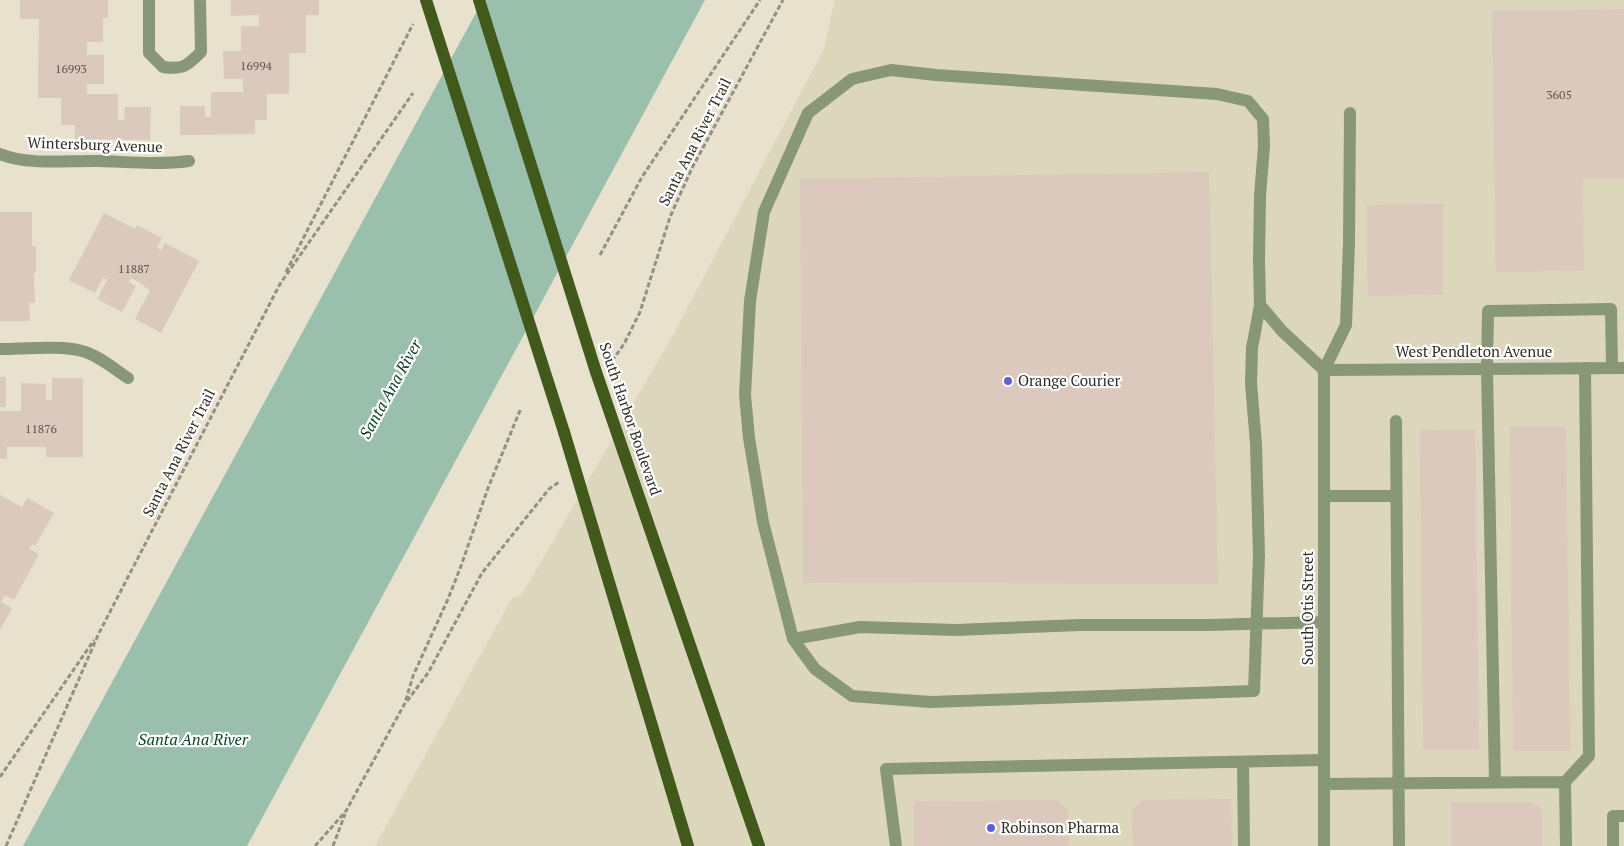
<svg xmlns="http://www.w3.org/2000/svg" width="1624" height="846" viewBox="0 0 1624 846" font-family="'PT Serif',serif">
  <rect width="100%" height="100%" fill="#e7e1ce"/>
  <path fill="#dcd6bc" d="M 835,0 L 1624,0 L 1624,846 L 375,846 L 512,598 L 521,596 L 672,337 L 824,49 Z"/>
  <path fill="#9ac0ad" d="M 483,0 L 705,0 L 247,846 L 23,846 Z"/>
  <path fill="#dac9bc" d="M 20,0 L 108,0 L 108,18 L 103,18 L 103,42 L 87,42 L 87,55 L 104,55 L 104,84 L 87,84 L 87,94 L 118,94 L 118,120 L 124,120 L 125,107 L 151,107 L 150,140 L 75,139 L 75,125 L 61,125 L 61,98 L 38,98 L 39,19 L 20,19 Z
    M 231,0 L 319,0 L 319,15 L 306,15 L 306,53 L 289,53 L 289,94 L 267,94 L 267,120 L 255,120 L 255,134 L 180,135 L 180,106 L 205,106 L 205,117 L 211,117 L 211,92 L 243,92 L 243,79 L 224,79 L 223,51 L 241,51 L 241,26 L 259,26 L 259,15 L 231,16 Z
    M 1624,9 L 1624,179 L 1583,179 L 1584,271 L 1496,272 L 1492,11 Z
    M 1209,172 L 1218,584 L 803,583 L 800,179 Z
    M 1443,204 L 1443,295 L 1368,296 L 1367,205 Z
    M 0,212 L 32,212 L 32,246 L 36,246 L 36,273 L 34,273 L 35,303 L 29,303 L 30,321 L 0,321 Z
    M 104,213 L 135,229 L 137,225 L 162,238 L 157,247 L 161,250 L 165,243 L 199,261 L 161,333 L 135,319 L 150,290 L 144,287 L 144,285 L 131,278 L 129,282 L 136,286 L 122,312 L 97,299 L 107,280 L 103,278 L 95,293 L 69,280 Z
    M 0,377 L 6,377 L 6,407 L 0,407 Z
    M 52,378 L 83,378 L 83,457 L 46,457 L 46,447 L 7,447 L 7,459 L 0,459 L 0,411 L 21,411 L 21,383 L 46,384 L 46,400 L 52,400 Z
    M 1510,427 L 1566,427 L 1570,751 L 1513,751 Z
    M 1475,429 L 1479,749 L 1423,750 L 1420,430 Z
    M 0,495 L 22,507 L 27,498 L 54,513 L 35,546 L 32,544 L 29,549 L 39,554 L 14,600 L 5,595 L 1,602 L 12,608 L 0,630 Z
    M 1231,799 L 1232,846 L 1133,846 L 1132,810 L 1143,800 Z
    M 1057,800 L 1068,810 L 1069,846 L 914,846 L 914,801 Z
    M 1451,802 L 1533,802 L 1542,810 L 1542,846 L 1451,846 Z"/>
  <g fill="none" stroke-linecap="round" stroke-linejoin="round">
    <path stroke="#949082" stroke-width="3" stroke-dasharray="5 2.5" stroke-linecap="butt" d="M 600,255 L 642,177 L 760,0
      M 286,272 L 413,24
      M 612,361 L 624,344 L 640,312 L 670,217 L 692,168 L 783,0
      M 407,701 L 428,673 L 482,573 L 549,489 L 559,482
      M 0,777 L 94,640
      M 6,846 L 99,633 L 280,284 L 413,93
      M 315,846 L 346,811 L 405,703 L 413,676 L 448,599 L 461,566 L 488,488 L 521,408
      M 333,846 L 345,814"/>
    <path stroke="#889777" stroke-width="12" d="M 0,154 C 30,166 68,160 100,161 C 130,162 159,165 189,161
      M 1260,305 L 1252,348 L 1251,383 L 1256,444 L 1259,556 L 1254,691 L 930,702 L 852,696 L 815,669 L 793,639 L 763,522 L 749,438 L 745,395 L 750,301 L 764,212 L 808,113 L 852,79 L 891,70 L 936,75 L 1217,94 L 1248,101 L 1263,119 L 1264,146 L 1260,196 L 1259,260 L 1260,305 L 1282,331 L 1324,370 L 1346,325 L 1349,243 L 1350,113
      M 1396,421 L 1399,846
      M 1324,496 L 1396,496
      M 793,639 L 860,627 L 956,630 L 1080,625 L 1208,625 L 1324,622
      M 1243,762 L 1244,846
      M 1495,782 L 1487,369 L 1488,311 L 1611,309 L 1612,368
      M 1565,782 L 1589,756 L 1585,368
      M 1324,784 L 1565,782 L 1566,846
      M 896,846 L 886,769 L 1324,760
      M 1613,846 L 1613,816 L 1624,816"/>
    <path stroke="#889777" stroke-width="12" d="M 149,0 L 149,53 L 163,67 C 183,70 187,66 201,52 L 200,0
      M 0,349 C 23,349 61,345 82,351 C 98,355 114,369 128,378
      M 1324,846 L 1324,370 L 1624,368"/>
    <path stroke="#41591a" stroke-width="12" d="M 596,372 L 759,846
      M 564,432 L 688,846"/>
    <path stroke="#41591a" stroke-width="12" d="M 426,0 L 564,432
      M 479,0 L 596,372"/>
  </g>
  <g fill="#615fd7" stroke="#fff" stroke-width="2">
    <circle cx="1008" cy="381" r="5"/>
    <circle cx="991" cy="828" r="5"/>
  </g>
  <g text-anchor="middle" stroke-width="4.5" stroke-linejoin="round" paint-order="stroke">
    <g font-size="12" fill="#5a544c">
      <text x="256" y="70">16994</text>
      <text x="71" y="73">16993</text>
      <text x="1559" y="99">3605</text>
      <text x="134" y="273">11887</text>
      <text x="41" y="433">11876</text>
    </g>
    <g font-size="15" fill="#2f2d26" stroke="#fff">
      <text transform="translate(695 142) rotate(-63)" y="5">Santa Ana River Trail</text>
      <text transform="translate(95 145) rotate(2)" y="5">Wintersburg Avenue</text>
      <text x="1474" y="357">West Pendleton Avenue</text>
      <text transform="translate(630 419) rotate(71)" y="5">South Harbor Boulevard</text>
      <text transform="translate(179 453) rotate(-63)" y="5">Santa Ana River Trail</text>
      <text transform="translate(1308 608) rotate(-90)" y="5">South Otis Street</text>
    </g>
    <g font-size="15" fill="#2f2d26" stroke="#fff" text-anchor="start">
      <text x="1018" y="386">Orange Courier</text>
      <text x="1001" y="833">Robinson Pharma</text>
    </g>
    <g font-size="16" font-style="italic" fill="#0f412d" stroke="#fff">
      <text transform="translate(390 389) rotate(-61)" y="6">Santa Ana River</text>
      <text x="193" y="745">Santa Ana River</text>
    </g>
  </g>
</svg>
